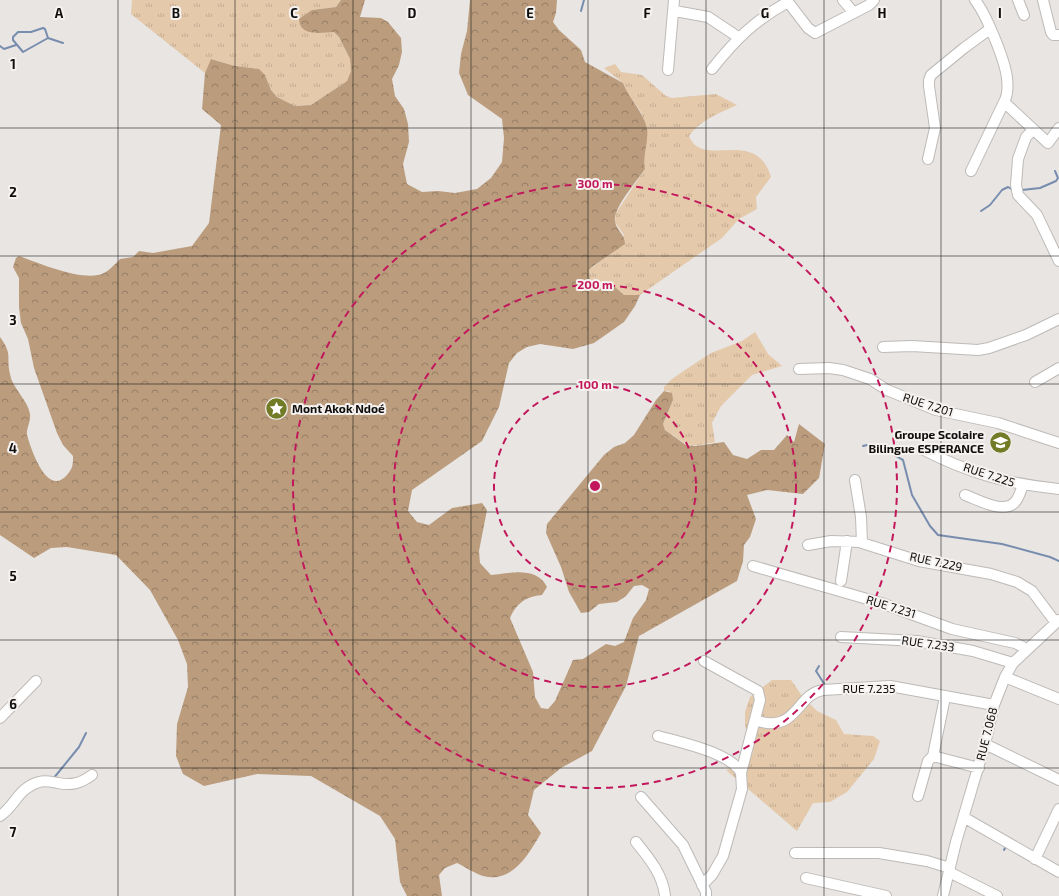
<svg xmlns="http://www.w3.org/2000/svg" width="1059" height="896" viewBox="0 0 1059 896" font-family="'Exo 2',sans-serif">
  <defs>
    <pattern id="grass-tufts" width="24" height="20" patternUnits="userSpaceOnUse"><rect width="24" height="20" fill="#e5c9ab"/><path d="M3 7l-1-3M5 7V3M7 7l1-3M15 17l-1-3M17 17v-4M19 17l1-3" fill="none" stroke="#c3ab92"/></pattern>
    <pattern id="forest-crowns" width="20" height="18" patternUnits="userSpaceOnUse"><rect width="20" height="18" fill="#bb9d7e"/><path d="M2 6a3 3 0 1 1 6 0M12 15a3 3 0 1 1 6 0" fill="none" stroke="#977e66"/></pattern>
  </defs>
  <rect width="100%" height="100%" fill="#e8e5e3"/>
  <path fill="url(#grass-tufts)" d="M 132,0 L 341,0 L 336,7 L 312,10 L 328,32 L 334,32 L 339,37 L 350,59 L 351,71 L 347,81 L 311,105 L 295,106 L 277,97 L 271,90 L 265,75 L 212,59 L 205,73 L 131,14 Z
    M 615,64 L 621,72 L 642,75 L 666,96 L 672,98 L 716,94 L 737,105 C 720,113 700,120 689,136 C 702,170 756,126 771,177 L 756,197 L 757,209 L 739,219 L 722,238 L 640,295 L 624,295 L 614,286 L 590,280 L 589,270 L 613,252 L 624,235 L 615,222 L 616,213 L 645,169 L 643,161 L 647,130 L 641,112 L 627,92 L 623,83 L 604,68 Z
    M 755,332 L 768,354 L 782,366 L 752,375 L 721,406 L 712,423 L 715,442 C 693,446 691,449 673,435 C 667,432 664,430 663,424 L 673,400 L 669,391 L 664,391 L 664,387 L 672,379 L 688,368 L 711,353 L 742,341 Z
    M 772,680 L 791,680 L 802,696 L 817,711 L 836,720 L 844,734 L 873,736 L 880,741 L 874,759 L 847,792 L 830,802 L 813,803 L 797,831 L 726,770 L 747,765 L 753,752 L 745,726 L 745,712 L 750,697 Z"/>
  <path fill="url(#forest-crowns)" d="M 341,0 L 365,0 L 360,17 L 381,18 L 388,22 L 401,38 L 402,52 L 399,65 L 392,79 L 395,96 L 404,109 L 408,124 L 409,142 L 403,164 L 407,184 L 422,192 L 438,191 L 455,193 L 477,189 L 491,178 L 502,162 L 504,138 L 502,119 L 468,95 L 459,73 L 461,54 L 467,31 L 470,0 L 557,0 L 556,13 L 553,22 L 559,30 L 581,50 L 585,62 L 623,83 C 629,99 644,112 647,129 C 649,142 642,156 645,169 C 637,181 613,208 615,221 C 616,230 625,234 625,244 L 592,267 L 589,270 L 590,280 L 614,286 L 624,295 L 640,295 L 635,306 L 624,322 L 594,343 L 573,349 L 540,344 L 527,347 L 517,353 L 509,363 L 499,407 L 482,441 L 412,490 L 408,511 L 417,522 L 429,525 L 452,508 L 482,503 L 487,510 L 479,551 L 480,563 L 491,575 C 510,573 537,566 547,587 L 542,595 C 527,596 516,603 510,618 L 533,672 L 535,697 L 541,708 L 548,709 L 555,701 L 573,660 L 583,659 L 606,644 L 615,646 L 624,642 L 633,618 L 646,600 L 649,589 L 642,585 L 634,586 L 626,596 L 617,602 L 599,604 L 589,612 L 581,613 L 569,592 L 561,567 L 546,533 L 547,524 L 604,455 L 614,447 L 625,443 L 634,435 L 656,400 L 664,391 L 672,393 L 673,400 L 663,424 L 665,430 L 686,445 L 695,446 L 724,442 L 733,455 L 747,459 L 761,450 L 774,450 L 787,435 L 794,442 L 799,424 L 825,444 L 819,478 L 803,494 L 767,490 L 747,495 L 756,519 L 750,537 L 744,545 L 743,561 L 737,581 L 639,636 L 626,686 L 592,751 L 561,768 L 534,790 L 528,815 L 541,833 C 529,854 512,884 483,876 C 474,873 465,867 457,863 L 445,868 L 439,875 L 442,896 L 407,896 L 400,882 L 395,839 L 380,816 L 311,776 L 257,774 L 204,786 L 183,774 L 176,756 L 177,724 L 188,687 L 187,664 L 178,640 L 150,590 L 116,555 L 67,547 L 51,548 L 34,558 L 0,535 L 0,337 C 13,355 6,356 10,374 C 12,388 28,400 30,414 C 31,421 26,429 27,435 C 31,449 47,498 67,475 C 73,468 73,465 73,456 L 63,445 L 57,433 L 34,368 L 28,339 L 21,323 L 19,307 L 19,278 L 13,267 L 16,258 L 19,256 C 39,263 85,283 104,273 C 110,270 115,264 120,259 L 133,257 L 139,251 L 153,253 L 192,246 L 209,223 L 221,125 L 202,109 L 205,73 L 211,59 L 235,66 L 259,69 L 265,75 L 271,90 L 277,97 L 295,106 L 311,105 L 347,81 L 351,71 L 350,59 L 339,37 L 334,32 C 323,32 300,38 299,19 L 312,10 L 336,7 Z"/>
  <g fill="none" stroke-linecap="round" stroke-linejoin="round">
    <path stroke="#788dae" stroke-width="2" d="M 581,11 L 584,0
      M 48,38 L 23,52 L 13,40 L 13,37 L 18,32 L 31,32 L 43,28 L 45,29 L 48,38 L 63,43
      M 0,46 L 4,49 L 16,45
      M 1022,190 L 1040,188 L 1056,181 L 1058,178 L 1055,171
      M 981,211 L 990,205 L 1002,190 L 1008,187 L 1013,190
      M 863,446 C 876,441 892,454 903,460 L 912,495 L 930,526 L 938,535 L 1002,544 L 1050,557 L 1059,561
      M 819,666 L 816,671 L 825,685
      M 53,779 L 79,747 L 86,733
      M 1004,850 L 1006,846"/>
    <defs>
      <path id="minor" d="M 843,0 L 853,12
        M 975,0 C 986,14 1005,60 1007,78 C 1008,86 1008,95 1004,102 L 1048,143 L 1059,128
        M 1018,0 L 1024,15
        M 1043,0 L 1051,32 L 1053,35 L 1059,35
        M 788,2 L 808,28 L 815,33 L 869,5 L 874,0
        M 675,11 L 708,17 L 738,37
        M 712,69 C 735,40 755,20 788,2 L 787,0
        M 668,70 L 674,0
        M 1033,130 L 1026,137 L 1018,159 L 1016,185 L 1018,195 L 1037,215 L 1059,261
        M 928,159 L 935,128 L 929,86 L 929,80 L 931,75 L 964,48 L 990,29
        M 971,171 L 1004,102
        M 883,347 L 912,346 L 978,350 L 989,348 L 1026,335 L 1059,319
        M 799,369 L 829,368 L 843,370 L 870,379 L 887,390 L 936,410 L 998,423 L 1059,443
        M 1035,382 L 1059,368
        M 922,449 C 968,473 1008,484 1059,489
        M 855,480 L 861,517 L 862,543 L 919,561 L 991,574 L 1017,582 L 1032,591 L 1056,623
        M 965,495 C 977,499 1004,515 1015,502 C 1019,498 1021,490 1023,485
        M 808,545 L 831,541 L 861,542
        M 753,566 L 881,603 L 952,629 L 1015,643 L 1023,647 L 1025,652
        M 841,581 L 847,541
        M 841,637 L 917,641 L 973,651 L 1013,663
        M 1005,677 L 1059,699
        M 0,718 L 36,681
        M 755,720 C 797,735 796,694 823,690 L 890,686 L 994,705
        M 658,736 C 679,742 732,753 741,773
        M 985,744 L 1059,780
        M 933,756 L 979,768
        M 918,796 L 928,761 L 933,756 L 945,697
        M 641,797 L 683,845 L 706,892 L 706,896
        M 0,816 C 16,805 18,788 39,782 C 46,780 51,782 58,783 C 72,786 81,783 92,775
        M 965,818 L 1059,872
        M 636,842 C 649,858 663,875 665,896
        M 795,853 L 879,853 L 927,861 L 950,868
        M 1035,859 L 1059,809
        M 949,872 L 997,896
        M 806,878 L 886,896
        M 702,885 L 712,875 L 723,856 L 742,789 L 741,773 L 760,700 L 758,691 L 704,661
        M 943,896 L 956,842 L 985,744 L 994,705 L 1005,677 L 1013,663 L 1059,620"/>
    </defs>
    <use href="#minor" stroke="#bdbab7" stroke-width="12"/>
    <use href="#minor" stroke="#fff" stroke-width="10"/>
  </g>
  <path fill="none" stroke="#100f0e" stroke-width="1" stroke-opacity="0.55" d="M 118,0 L 118,896M 235,0 L 235,896M 353,0 L 353,896M 471,0 L 471,896M 588,0 L 588,896M 706,0 L 706,896M 824,0 L 824,896M 941,0 L 941,896M 0,128 L 1059,128M 0,256 L 1059,256M 0,384 L 1059,384M 0,512 L 1059,512M 0,640 L 1059,640M 0,768 L 1059,768"/>
  <g fill="none" stroke="#c2185b" stroke-width="2" stroke-dasharray="7 5">
    <circle cx="595" cy="486" r="101"/>
    <circle cx="595" cy="486" r="201"/>
    <circle cx="595" cy="486" r="302"/>
  </g>
  <defs>
    <symbol id="sight-disc" viewBox="-11 -11 22 22"><circle r="9.5" fill="#727b26" stroke="#f5f2f0"/><path d="M0-6L1.8-2.2L6-1.7L2.9 1.2L3.7 5.4L0 3.3L-3.7 5.4L-2.9 1.2L-6-1.7L-1.8-2.2Z" fill="#fff"/></symbol>
    <symbol id="school-disc" viewBox="-11 -11 22 22"><circle r="9.5" fill="#727b26" stroke="#f5f2f0"/><path d="M0-5L7-2L0 1L-7-2ZM-4 1L0 2.5L4 1V4Q0 6-4 4Z" fill="#fff"/></symbol>
  </defs>
  <g fill-rule="evenodd">
    <use href="#sight-disc" x="264" y="396" width="25" height="25"/>
    <use href="#school-disc" x="988" y="430" width="25" height="25"/>
  </g>
  <g text-anchor="middle" stroke-width="4" stroke-linejoin="round" paint-order="stroke">
    <g font-size="12" fill="#100f0e" stroke="#f5f2f0">
      <text transform="translate(928 405) rotate(18)" y="4">RUE 7.201</text>
      <text transform="translate(989 475) rotate(18)" y="4">RUE 7.225</text>
      <text transform="translate(936 562) rotate(12)" y="4">RUE 7.229</text>
      <text transform="translate(891 607) rotate(17)" y="4">RUE 7.231</text>
      <text transform="translate(928 644) rotate(8)" y="4">RUE 7.233</text>
      <text x="869" y="693">RUE 7.235</text>
      <text transform="translate(987 734) rotate(-76)" y="4">RUE 7.068</text>
    </g>
    <g font-size="12" font-weight="bold" fill="#100f0e" stroke="#f5f2f0" text-anchor="start">
      <text x="292" y="413">Mont Akok Ndoé</text>
      <text x="984" y="439" text-anchor="end">Groupe Scolaire<tspan x="984" dy="14">Bilingue ESPERANCE</tspan></text>
    </g>
  </g>
  <g font-size="13" text-anchor="middle" font-weight="bold" fill="#100f0e" stroke="#f5f2f0" stroke-width="4" stroke-linejoin="round" paint-order="stroke">
    <text x="59" y="18">A</text>
    <text x="176" y="18">B</text>
    <text x="294" y="18">C</text>
    <text x="412" y="18">D</text>
    <text x="530" y="18">E</text>
    <text x="647" y="18">F</text>
    <text x="765" y="18">G</text>
    <text x="882" y="18">H</text>
    <text x="1000" y="18">I</text>
    <text x="13" y="69">1</text>
    <text x="13" y="197">2</text>
    <text x="13" y="325">3</text>
    <text x="13" y="453">4</text>
    <text x="13" y="581">5</text>
    <text x="13" y="709">6</text>
    <text x="13" y="837">7</text>
  </g>
  <circle cx="595" cy="486" r="6" fill="#c2185b" stroke="#f5f2f0" stroke-width="2"/>
  <g font-size="12" text-anchor="middle" font-weight="bold" fill="#c2185b" stroke="#f5f2f0" stroke-width="4" stroke-linejoin="round" paint-order="stroke">
    <text x="595" y="188">300 m</text>
    <text x="595" y="289">200 m</text>
    <text x="595" y="389">100 m</text>
  </g>
</svg>
